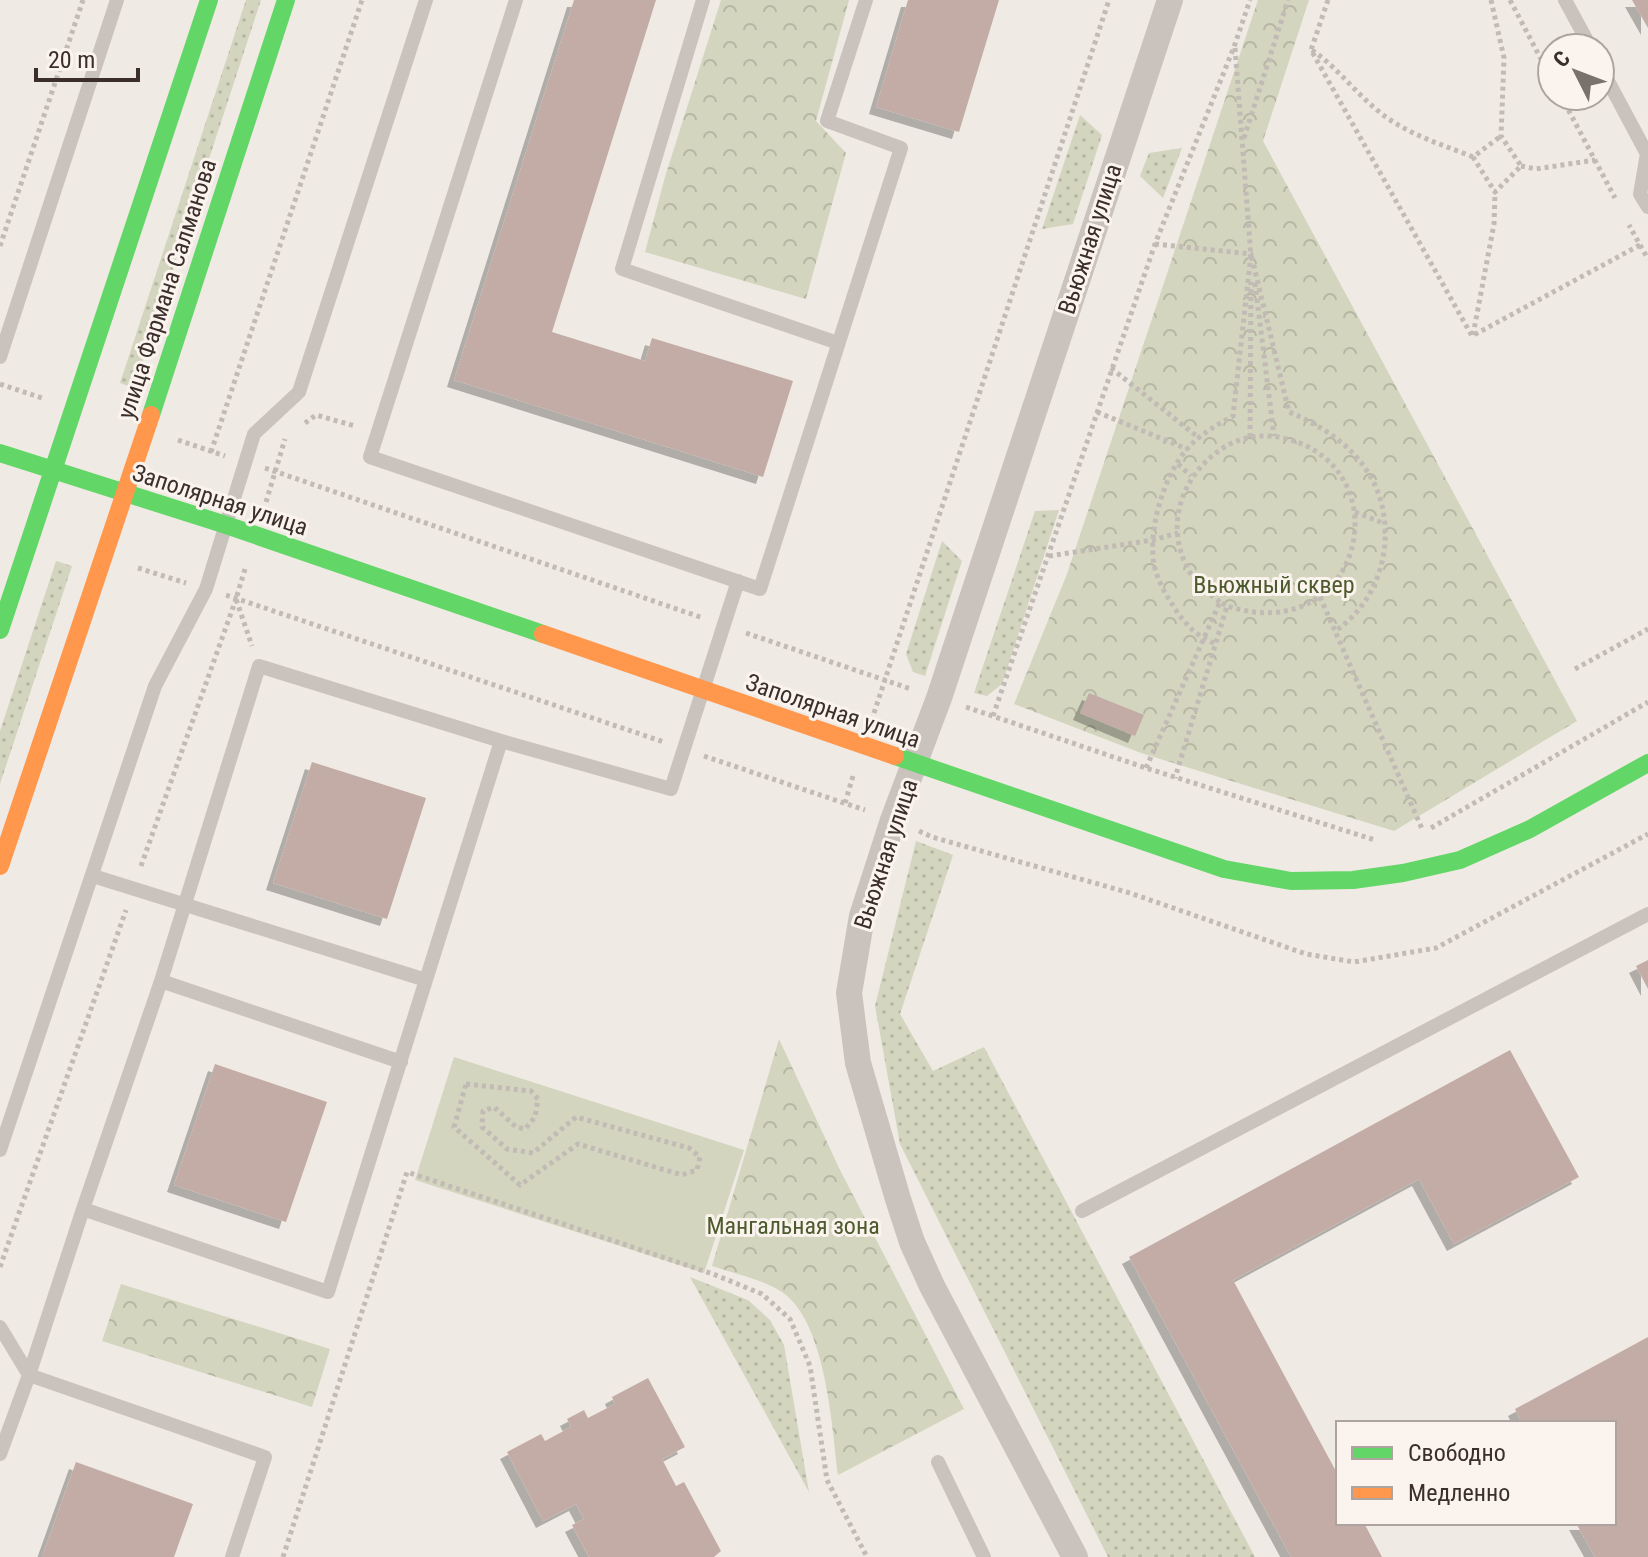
<svg xmlns="http://www.w3.org/2000/svg" width="1648" height="1557" viewBox="0 0 1648 1557" font-family="'Roboto Condensed',sans-serif">
  <defs>
    <pattern id="grass-dots" width="8" height="8" patternUnits="userSpaceOnUse" patternTransform="scale(2)"><rect width="8" height="8" fill="#d3d5be"/><path d="M2 2h.1M6 6h.1" fill="none" stroke="#b6b7a3" stroke-width="1.8" stroke-linecap="round"/></pattern>
    <pattern id="forest-crowns" width="20" height="18" patternUnits="userSpaceOnUse" patternTransform="scale(2)"><rect width="20" height="18" fill="#d3d5be"/><path d="M2 6a3 3 0 1 1 6 0M12 15a3 3 0 1 1 6 0" fill="none" stroke="#b6b7a3"/></pattern>
    <filter id="shadow"><feDropShadow dx="-7" dy="7" stdDeviation="0" flood-color="#0004"/></filter>
  </defs>
  <rect width="100%" height="100%" fill="#f0eae4"/>
  <path fill="url(#grass-dots)" d="M 246,0 L 261,0 L 134,388 L 120,383 Z
    M 1080,115 L 1102,135 L 1073,224 L 1042,229 Z
    M 1182,148 L 1163,198 L 1140,176 L 1149,153 Z
    M 1059,510 L 1002,684 L 987,696 L 974,693 L 1035,511 Z
    M 942,541 L 962,561 L 925,676 L 913,672 L 906,654 Z
    M 56,561 L 72,566 L 0,784 L 0,731 Z
    M 916,841 L 953,855 L 900,1014 L 933,1071 L 984,1047 L 1255,1557 L 1108,1557 L 900,1144 L 875,1006 Z
    M 690,1277 L 748,1300 L 770,1320 L 784,1345 L 809,1492 Z"/>
  <path fill="url(#forest-crowns)" d="M 721,0 L 849,0 L 816,121 L 846,153 L 806,299 L 645,252 L 665,177 Z
    M 1258,0 L 1309,0 L 1263,141 L 1577,721 L 1394,831 L 1141,753 L 1014,704 L 1067,574 Z
    M 779,1039 L 840,1170 L 964,1409 L 838,1475 C 832,1426 826,1322 782,1292 C 764,1280 733,1273 712,1266 Z
    M 121,1284 L 330,1349 L 312,1407 L 102,1341 Z"/>
  <path fill="#d3d5be" d="M 454,1057 L 744,1150 L 704,1273 L 415,1180 Z"/>
  <path fill="#c3aca6" filter="url(#shadow)" d="M 574,0 L 656,0 L 552,332 L 645,361 L 652,338 L 793,381 L 763,477 L 454,380 Z
    M 908,0 L 999,0 L 959,132 L 876,107 Z
    M 1632,0 L 1648,0 L 1648,28 Z
    M 1089,693 L 1144,715 L 1135,736 L 1080,713 Z
    M 312,762 L 426,798 L 387,919 L 273,883 Z
    M 1648,960 L 1648,989 L 1636,966 Z
    M 1510,1050 L 1579,1177 L 1454,1244 L 1419,1179 L 1233,1280 L 1338,1475 L 1338,1523 L 1364,1523 L 1382,1557 L 1291,1557 L 1129,1257 Z
    M 215,1064 L 327,1102 L 286,1222 L 174,1185 Z
    M 1648,1337 L 1648,1557 L 1595,1557 L 1576,1523 L 1614,1523 L 1614,1423 L 1522,1423 L 1515,1409 Z
    M 648,1378 L 685,1447 L 662,1459 L 676,1486 L 684,1482 L 721,1551 L 714,1557 L 589,1557 L 572,1525 L 584,1519 L 576,1504 L 543,1521 L 507,1452 L 541,1434 L 545,1441 L 571,1427 L 567,1419 L 584,1410 L 588,1418 L 615,1404 L 612,1397 Z
    M 76,1462 L 193,1504 L 174,1557 L 42,1557 Z"/>
  <g fill="none" stroke-linecap="round" stroke-linejoin="round">
    <path stroke="#c2bab5" stroke-width="5" stroke-dasharray="4 4" stroke-linecap="butt" d="M 1328,0 L 1311,50 L 1472,336 L 1640,245 L 1629,225
      M 1491,0 L 1504,58 L 1501,136 L 1521,166 L 1495,192 L 1473,157 L 1501,136
      M 1510,0 L 1552,80
      M 1235,48 L 1251,257
      M 1312,50 C 1338,68 1356,94 1382,114 C 1409,135 1441,144 1473,157
      M 1561,96 L 1615,198
      M 1244,138 L 1288,0
      M 1521,166 L 1536,169 L 1595,160
      M 1155,244 L 1251,254 L 1251,256
      M 1640,245 L 1648,259
      M 0,246 L 83,0
      M 1255,283 L 1274,436
      M 1473,335 L 1494,224 L 1495,192
      M 1111,368 L 1199,438
      M 0,384 L 42,398
      M 1097,412 L 1187,449
      M 305,423 L 316,415 L 355,426
      M 1250,437 L 1251,282
      M 178,440 L 225,456
      M 211,452 L 362,0
      M 1178,464 L 1191,476
      M 265,468 L 703,618
      M 266,502 L 285,439
      M 1355,512 L 1383,523
      M 1049,556 L 1153,540 L 1178,533
      M 138,568 L 186,583
      M 245,569 L 236,599 L 252,646
      M 226,595 L 664,742
      M 1320,597 L 1423,831
      M 1220,602 C 1207,592 1194,582 1187,567 C 1165,524 1182,476 1220,450 C 1238,437 1262,433 1283,438 C 1404,465 1364,650 1227,606
      M 746,633 L 911,689
      M 1214,643 C 1196,636 1184,623 1174,607 C 1166,595 1159,583 1155,569 C 1146,533 1164,474 1188,448 C 1200,434 1217,425 1233,416 L 1251,254 L 1289,412 C 1320,425 1349,443 1367,471 C 1401,522 1386,598 1335,631
      M 1575,669 L 1648,629
      M 966,707 L 1146,768 L 1375,840
      M 874,713 L 1109,0
      M 993,716 L 1155,244 L 1234,47 L 1250,0
      M 704,756 L 865,810
      M 1146,768 L 1220,602 L 1227,606 L 1175,778
      M 845,803 L 853,776
      M 1431,828 L 1648,702
      M 919,831 L 932,837 L 1130,893 L 1306,954 L 1354,962 L 1436,948 L 1648,834
      M 141,866 L 236,599
      M 466,1084 L 531,1091 L 538,1099 L 535,1117 L 525,1129 L 516,1127 L 494,1107 L 483,1111 L 482,1127 L 507,1149 L 533,1153 L 576,1117 L 689,1148 L 700,1157 L 697,1170 L 682,1175 L 578,1144 L 520,1185 L 454,1127 Z
      M 0,1267 L 126,910
      M 283,1557 L 407,1172 L 713,1274 L 762,1294 L 790,1319 L 810,1366 L 827,1480 L 867,1557"/>
    <path stroke="#c9c2bd" stroke-width="14" d="M 516,0 L 370,457 L 760,589 L 901,148 L 827,121 L 866,0
      M 703,0 L 622,269 L 838,343
      M 1565,0 L 1591,48
      M 1600,66 L 1647,154 L 1640,194 L 1648,207
      M 0,357 L 117,0
      M 501,741 L 259,666 L 161,981 L 83,1209 L 328,1292 L 501,741 L 671,789 L 738,581
      M 93,876 L 426,980
      M 161,981 L 401,1062
      M 0,1150 L 155,686 L 206,589 L 254,434 L 299,392 L 426,0
      M 1082,1211 L 1648,914
      M 0,1327 L 29,1375 L 265,1457 L 232,1557
      M 0,1454 L 29,1375 L 83,1209
      M 938,1462 L 984,1557"/>
    <path stroke="#c9c2bd" stroke-width="26" d="M 1075,1557 L 932,1286 L 912,1242 L 898,1199 L 858,1063 L 849,993 L 862,916 L 893,820 L 939,698 L 1170,0"/>
    <path stroke="#63d668" stroke-width="18" d="M 151,415 L 286,0
      M 0,453 L 226,525 L 543,634
      M 0,630 L 209,0
      M 895,756 L 1224,869 L 1291,881 L 1353,880 L 1403,873 L 1460,860 L 1530,829 L 1648,763"/>
    <path stroke="#ff974d" stroke-width="18" d="M 543,634 L 895,756
      M 0,866 L 151,415"/>
  </g>
  <g text-anchor="middle" stroke-width="6" stroke-linejoin="round" paint-order="stroke">
    <g font-size="24" fill="#3b2e2b" stroke="#fbf3ed">
      <text transform="translate(1090 239) rotate(-72)" y="8">Вьюжная улица</text>
      <text transform="translate(167 289) rotate(-72)" y="8">улица Фармана Салманова</text>
      <text transform="translate(220 500) rotate(18)" y="8">Заполярная улица</text>
      <text transform="translate(833 711) rotate(19)" y="8">Заполярная улица</text>
      <text transform="translate(886 854) rotate(-72)" y="8">Вьюжная улица</text>
    </g>
    <g font-size="24" fill="#4d5a2d" stroke="#fbf3ed">
      <text x="1274" y="593">Вьюжный сквер</text>
      <text x="793" y="1234">Мангальная зона</text>
    </g>
  </g>
  <rect x="1336" y="1421" width="280" height="104" fill="#fbf3ed" stroke="#aea49f" stroke-width="2"/>
  <rect x="1352" y="1447" width="40" height="12" fill="#63d668" stroke="#aea49f" stroke-width="2"/>
  <text x="1408" y="1461" font-size="24" fill="#3b2e2b">Свободно</text>
  <rect x="1352" y="1487" width="40" height="12" fill="#ff974d" stroke="#aea49f" stroke-width="2"/>
  <text x="1408" y="1501" font-size="24" fill="#3b2e2b">Медленно</text>
  <g transform="translate(1576 72) rotate(312)"><circle r="38" fill="#fbf3ed" stroke="#aea49f" stroke-width="2"/>
  <path d="M0-6L14 30L0 20L-14 30Z" fill="#7a706c"/>
  <text y="-12" font-size="22" font-weight="bold" text-anchor="middle" fill="#3b2e2b">С</text>
  </g>
  <path d="M36 68v12h102v-12" fill="none" stroke="#3b2e2b" stroke-width="4"/>
  <text x="48" y="68" font-size="24" fill="#3b2e2b" stroke="#fbf3ed" stroke-width="6" paint-order="stroke">20 m</text>
</svg>
